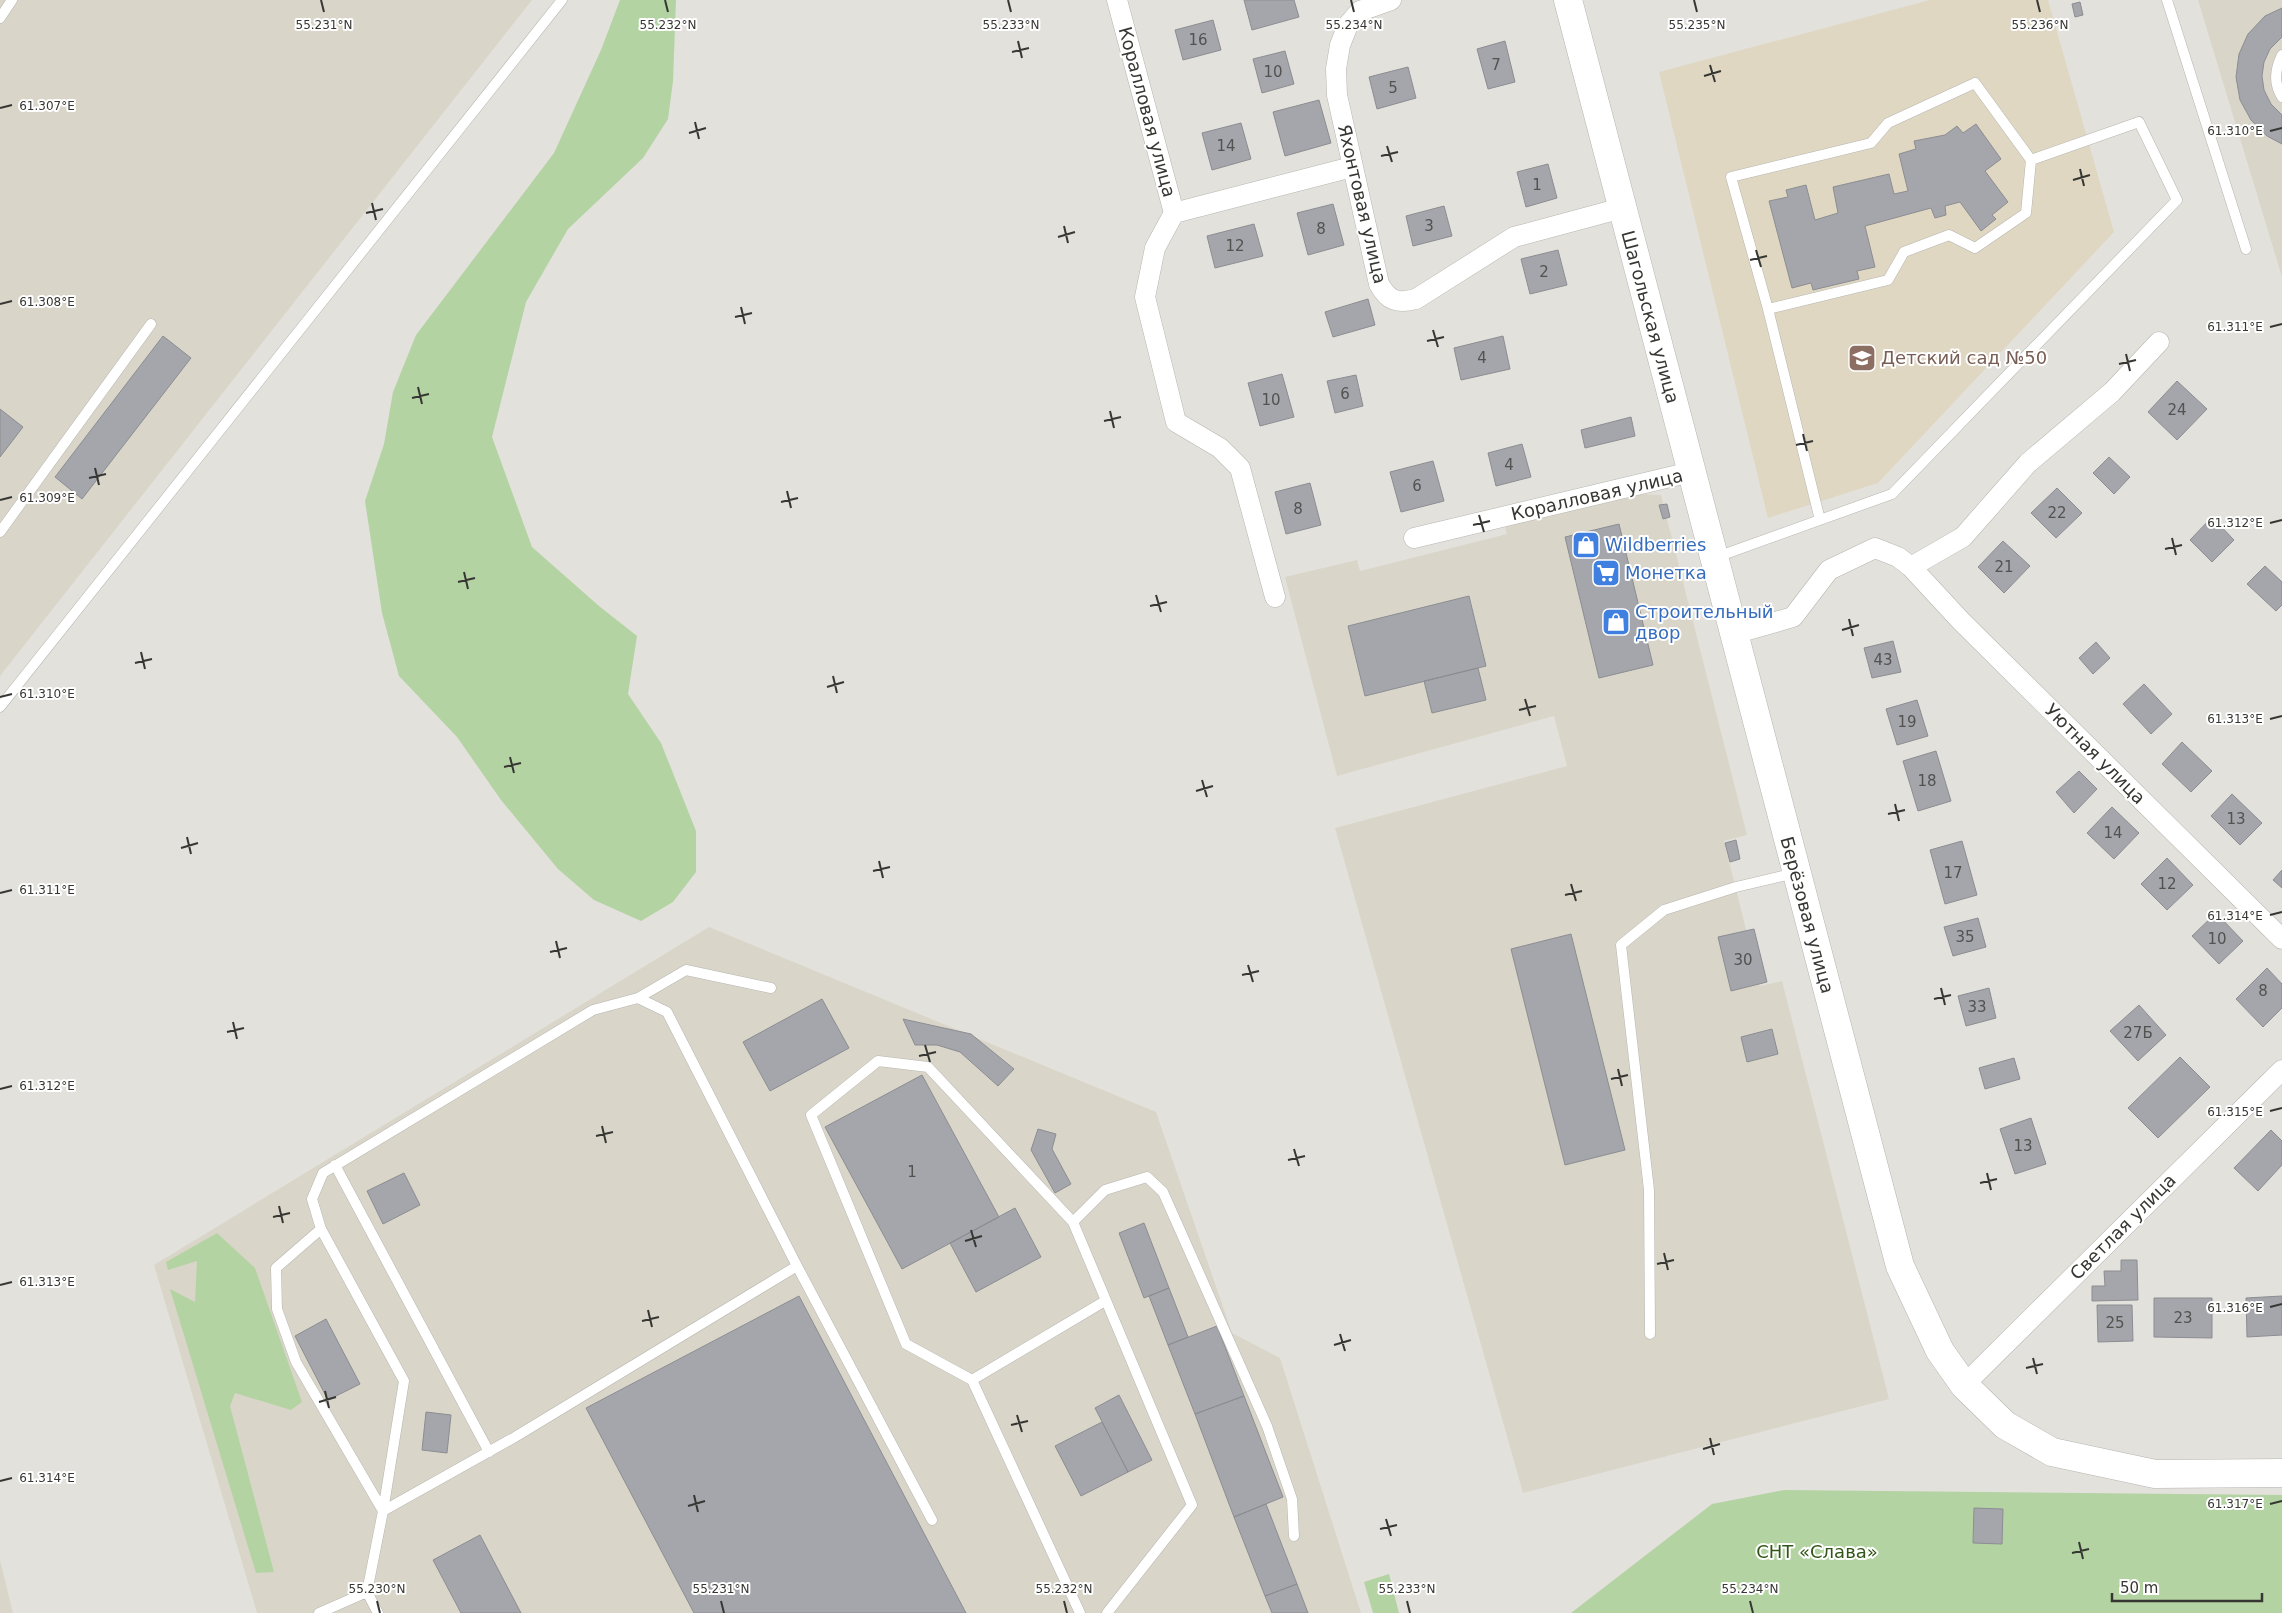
<svg xmlns="http://www.w3.org/2000/svg" width="2282" height="1613" viewBox="0 0 2282 1613" font-family="'DejaVu Sans',sans-serif">
  <rect width="100%" height="100%" fill="#e3e1dc"/>
  <path fill="#d9d6c9" d="M 0,0 L 532,0 L 0,676 Z
    M 2198,0 L 2282,0 L 2282,277 Z
    M 1626,493 L 1661,495 L 1747,835 L 1724,841 L 1760,986 L 1782,981 L 1889,1399 L 1523,1493 L 1335,828 L 1567,766 L 1554,716 L 1337,776 L 1285,577 L 1357,560 L 1360,571 L 1507,534 L 1504,522 Z
    M 709,927 L 1156,1112 L 1232,1333 L 1280,1358 L 1361,1613 L 257,1613 L 154,1265 Z
    M 0,1560 L 13,1613 L 0,1613 Z"/>
  <path fill="#dfd7c2" d="M 1930,0 L 2048,0 L 2114,232 L 1878,483 L 1768,518 L 1659,72 Z"/>
  <path fill="#b4d3a3" d="M 620,0 L 676,0 L 673,81 L 668,119 L 643,158 L 568,229 L 526,302 L 492,437 L 532,547 L 599,606 L 637,636 L 628,694 L 661,743 L 696,831 L 696,872 L 673,902 L 641,921 L 594,900 L 558,869 L 501,800 L 457,737 L 399,676 L 382,613 L 365,501 L 384,444 L 393,392 L 416,335 L 554,153 L 601,50 Z
    M 217,1233 L 255,1268 L 302,1402 L 291,1410 L 235,1393 L 230,1406 L 274,1572 L 256,1573 L 170,1289 L 195,1302 L 197,1261 L 168,1270 L 166,1262 Z
    M 1784,1490 L 2282,1495 L 2282,1613 L 1571,1613 L 1712,1504 Z
    M 1389,1574 L 1399,1613 L 1373,1613 L 1364,1582 Z"/>
  <path fill="#a5a6ab" stroke="#8c8d92" d="M 1244,0 L 1294,0 L 1299,17 L 1252,30 Z
    M 2080,2 L 2083,15 L 2075,17 L 2072,4 Z
    M 2282,8 L 2282,37 L 2270,49 L 2264,62 L 2262,76 L 2264,90 L 2271,104 L 2282,115 L 2282,144 L 2267,136 L 2251,120 L 2240,100 L 2236,77 L 2239,54 L 2248,34 L 2265,16 Z
    M 1213,20 L 1221,50 L 1183,60 L 1175,30 Z
    M 1505,41 L 1515,82 L 1488,89 L 1477,49 Z
    M 1285,51 L 1294,84 L 1262,93 L 1253,59 Z
    M 1408,67 L 1416,98 L 1377,109 L 1369,77 Z
    M 1319,100 L 1331,143 L 1285,156 L 1273,112 Z
    M 1241,123 L 1251,159 L 1212,170 L 1202,133 Z
    M 1976,124 L 2001,159 L 1985,171 L 2008,202 L 1992,215 L 1996,219 L 1981,231 L 1960,202 L 1945,206 L 1946,215 L 1935,218 L 1931,208 L 1865,226 L 1875,267 L 1857,271 L 1859,279 L 1813,290 L 1811,283 L 1792,288 L 1769,201 L 1788,197 L 1786,190 L 1806,185 L 1815,220 L 1838,213 L 1833,187 L 1889,174 L 1894,194 L 1908,191 L 1899,154 L 1916,149 L 1914,141 L 1945,135 L 1957,126 L 1963,133 Z
    M 1548,164 L 1557,198 L 1526,207 L 1517,172 Z
    M 1333,204 L 1344,245 L 1308,255 L 1297,213 Z
    M 1444,206 L 1452,236 L 1413,246 L 1406,216 Z
    M 1254,224 L 1263,256 L 1215,268 L 1207,236 Z
    M 1558,250 L 1567,285 L 1530,294 L 1521,259 Z
    M 1368,299 L 1375,325 L 1333,337 L 1325,312 Z
    M 163,336 L 191,358 L 82,499 L 55,477 Z
    M 1503,336 L 1510,369 L 1461,380 L 1454,348 Z
    M 1282,374 L 1294,417 L 1260,426 L 1248,383 Z
    M 1356,375 L 1363,406 L 1335,413 L 1327,381 Z
    M 2177,381 L 2207,409 L 2177,440 L 2148,412 Z
    M 0,409 L 23,427 L 0,457 Z
    M 1631,417 L 1635,436 L 1585,448 L 1581,430 Z
    M 1522,444 L 1531,477 L 1496,486 L 1488,453 Z
    M 2109,457 L 2130,477 L 2114,494 L 2093,473 Z
    M 1433,461 L 1444,501 L 1401,512 L 1390,472 Z
    M 1310,483 L 1321,525 L 1286,534 L 1275,492 Z
    M 2057,488 L 2082,513 L 2056,538 L 2031,513 Z
    M 1667,504 L 1670,517 L 1663,519 L 1659,505 Z
    M 2212,517 L 2234,540 L 2212,562 L 2190,540 Z
    M 1619,524 L 1653,665 L 1599,678 L 1565,537 Z
    M 2003,541 L 2030,566 L 2004,593 L 1978,567 Z
    M 2265,566 L 2282,582 L 2282,605 L 2276,611 L 2247,584 Z
    M 1469,596 L 1486,666 L 1365,696 L 1348,626 Z
    M 1893,641 L 1901,672 L 1872,678 L 1864,648 Z
    M 2096,642 L 2110,658 L 2093,674 L 2079,658 Z
    M 1478,668 L 1486,700 L 1432,713 L 1424,681 Z
    M 2144,684 L 2172,714 L 2151,734 L 2123,704 Z
    M 1917,700 L 1928,736 L 1897,745 L 1886,709 Z
    M 2182,742 L 2212,771 L 2191,792 L 2162,764 Z
    M 1936,751 L 1951,801 L 1918,811 L 1903,761 Z
    M 2079,771 L 2097,789 L 2074,813 L 2056,792 Z
    M 2232,794 L 2262,823 L 2240,845 L 2211,816 Z
    M 2112,807 L 2139,833 L 2114,859 L 2087,833 Z
    M 1736,840 L 1740,859 L 1730,862 L 1725,843 Z
    M 1962,841 L 1977,895 L 1945,904 L 1930,850 Z
    M 2167,858 L 2193,885 L 2167,910 L 2141,884 Z
    M 2282,870 L 2282,888 L 2273,880 Z
    M 2216,913 L 2243,941 L 2219,964 L 2192,936 Z
    M 1978,918 L 1986,947 L 1953,956 L 1944,927 Z
    M 1754,929 L 1767,982 L 1731,991 L 1718,937 Z
    M 1571,934 L 1625,1150 L 1565,1165 L 1511,949 Z
    M 2267,968 L 2282,984 L 2282,1008 L 2263,1027 L 2236,999 Z
    M 1989,988 L 1996,1018 L 1966,1026 L 1958,996 Z
    M 822,999 L 849,1048 L 770,1091 L 743,1042 Z
    M 2139,1005 L 2166,1035 L 2138,1061 L 2110,1031 Z
    M 903,1019 L 971,1034 L 1014,1069 L 998,1086 L 960,1052 L 937,1045 L 915,1045 Z
    M 1772,1029 L 1778,1054 L 1747,1062 L 1741,1037 Z
    M 2180,1057 L 2210,1087 L 2158,1138 L 2128,1108 Z
    M 2014,1058 L 2020,1079 L 1985,1089 L 1979,1068 Z
    M 922,1075 L 999,1217 L 902,1269 L 825,1127 Z
    M 2031,1118 L 2046,1164 L 2015,1174 L 2000,1129 Z
    M 1038,1129 L 1056,1134 L 1052,1149 L 1071,1184 L 1055,1193 L 1031,1150 Z
    M 2271,1130 L 2282,1141 L 2282,1165 L 2258,1191 L 2234,1168 Z
    M 404,1173 L 420,1205 L 383,1224 L 367,1191 Z
    M 1015,1208 L 1041,1257 L 976,1292 L 950,1243 Z
    M 1144,1223 L 1169,1288 L 1144,1298 L 1119,1233 Z
    M 2121,1260 L 2137,1260 L 2138,1300 L 2092,1301 L 2092,1286 L 2105,1286 L 2104,1271 L 2121,1271 Z
    M 1169,1288 L 1188,1337 L 1168,1345 L 1149,1296 Z
    M 799,1296 L 966,1613 L 694,1613 L 586,1408 Z
    M 2282,1296 L 2282,1335 L 2247,1337 L 2246,1298 Z
    M 2154,1298 L 2212,1298 L 2212,1338 L 2154,1337 Z
    M 2097,1305 L 2132,1305 L 2133,1341 L 2098,1342 Z
    M 326,1319 L 360,1384 L 328,1400 L 295,1336 Z
    M 1217,1326 L 1244,1396 L 1195,1414 L 1168,1345 Z
    M 1119,1395 L 1152,1460 L 1128,1472 L 1095,1408 Z
    M 1244,1396 L 1283,1497 L 1234,1517 L 1195,1414 Z
    M 426,1412 L 451,1415 L 447,1453 L 422,1450 Z
    M 1102,1422 L 1128,1472 L 1081,1496 L 1055,1446 Z
    M 1266,1504 L 1297,1584 L 1265,1596 L 1234,1517 Z
    M 1974,1508 L 2003,1509 L 2002,1544 L 1973,1543 Z
    M 480,1535 L 521,1613 L 461,1613 L 433,1560 Z
    M 1297,1584 L 1308,1613 L 1272,1613 L 1265,1596 Z"/>
  <g fill="none" stroke-linecap="round" stroke-linejoin="round">
    <defs>
      <path id="service" d="M 2167,0 L 2246,249
        M 0,18 L 12,0
        M 2282,55 C 2275,69 2273,83 2282,97
        M 1820,520 L 1768,309 L 1731,177 L 1871,143 L 1888,123 L 1975,83 L 2031,160
        M 0,532 L 151,324
        M 1714,558 L 1892,494 L 2177,200 L 2139,122 L 2031,160 L 2026,213 L 1975,248 L 1949,235 L 1904,252 L 1888,280 L 1768,309
        M 0,707 L 562,0
        M 638,998 L 686,970 L 771,988
        M 335,1165 L 489,1452
        M 1073,1222 L 1105,1190 L 1147,1177 L 1163,1192 L 1267,1426 L 1292,1499 L 1294,1536
        M 321,1229 L 276,1268 L 277,1309 L 296,1362 L 383,1511
        M 1650,1334 L 1649,1190 L 1621,945 L 1664,910 L 1736,887 L 1795,873
        M 972,1380 L 1105,1301
        M 383,1511 L 404,1381 L 321,1229 L 312,1199 L 323,1173 L 593,1010 L 638,998 L 667,1012 L 797,1266 L 932,1520
        M 367,1592 L 378,1613
        M 319,1613 L 367,1592 L 383,1511 L 515,1437 L 797,1266
        M 1080,1613 L 972,1380 L 906,1344 L 811,1115 L 878,1061 L 928,1067 L 1073,1222 L 1192,1505 L 1107,1613"/>
      <path id="minor" d="M 1117,0 L 1174,213 L 1155,248 L 1145,297 L 1176,422 L 1220,448 L 1240,468 L 1275,597
        M 1391,0 L 1360,11 L 1348,25 L 1340,45 L 1336,69 L 1337,95 L 1379,284 C 1388,301 1398,304 1416,299 L 1514,237 L 1622,208
        M 1174,213 L 1352,167
        M 1414,538 L 1691,472
        M 1911,567 L 1961,621 L 2282,939
        M 1734,634 L 1793,617 L 1829,570 L 1875,548 L 1898,557 L 1911,567 L 1963,537 L 2028,463 L 2112,392 L 2159,342
        M 1964,1385 L 2282,1070"/>
      <path id="secondary" d="M 1568,0 L 1900,1266 L 1940,1351 L 1964,1385 L 2005,1425 L 2052,1452 L 2155,1474 L 2282,1473"/>
    </defs>
    <use href="#service" stroke="#b6b5b0" stroke-width="11"/>
    <use href="#minor" stroke="#b6b5b0" stroke-width="21"/>
    <use href="#secondary" stroke="#b6b5b0" stroke-width="29"/>
    <use href="#service" stroke="#fff" stroke-width="10"/>
    <use href="#minor" stroke="#fff" stroke-width="20"/>
    <use href="#secondary" stroke="#fff" stroke-width="28"/>
  </g>
  <path fill="none" stroke="#363633" stroke-width="2" d="M 321,0 L 324,12M 665,0 L 668,12M 1008,0 L 1011,12M 1351,0 L 1354,12M 1694,0 L 1697,12M 2037,0 L 2040,12M 1018,41 L 1022,58M 1012,52 L 1029,48M 1710,65 L 1715,82M 1704,76 L 1721,71M 0,108 L 12,105M 695,122 L 699,139M 2270,131 L 2282,128M 689,133 L 706,128M 1387,146 L 1392,162M 1381,156 L 1398,152M 2080,169 L 2084,186M 2073,180 L 2090,175M 372,203 L 376,220M 366,213 L 383,209M 1064,226 L 1068,243M 1058,237 L 1075,232M 1756,250 L 1761,267M 1750,260 L 1767,256M 0,304 L 12,301M 741,307 L 745,324M 735,317 L 752,313M 2270,327 L 2282,324M 1433,330 L 1438,347M 1427,341 L 1444,337M 2126,354 L 2130,371M 2119,364 L 2136,360M 418,387 L 422,404M 412,398 L 429,394M 1110,411 L 1114,428M 1104,421 L 1121,417M 1803,434 L 1807,451M 1796,445 L 1813,441M 95,468 L 99,485M 89,478 L 106,474M 787,491 L 791,508M 0,500 L 12,497M 781,502 L 798,498M 1479,515 L 1484,532M 2270,523 L 2282,520M 1473,525 L 1490,521M 2172,538 L 2176,555M 2165,549 L 2182,545M 464,572 L 468,589M 458,582 L 475,578M 1156,595 L 1161,612M 1150,606 L 1167,602M 1849,619 L 1853,636M 1842,630 L 1859,625M 141,652 L 145,669M 135,663 L 152,659M 833,676 L 837,693M 827,687 L 844,682M 0,697 L 12,694M 1525,699 L 1530,716M 1519,710 L 1536,706M 2270,719 L 2282,716M 510,757 L 514,773M 504,767 L 521,763M 1202,780 L 1207,797M 1196,791 L 1213,786M 1895,804 L 1899,821M 1888,814 L 1905,810M 187,837 L 191,854M 181,848 L 198,843M 879,861 L 883,878M 873,871 L 890,867M 1571,884 L 1576,901M 0,893 L 12,890M 1565,895 L 1582,891M 2270,915 L 2282,912M 556,941 L 560,958M 550,952 L 567,948M 1248,965 L 1253,982M 1242,975 L 1259,971M 1941,988 L 1945,1005M 1934,999 L 1951,995M 233,1022 L 237,1039M 227,1032 L 244,1028M 925,1045 L 930,1062M 919,1056 L 936,1052M 1618,1069 L 1622,1086M 1611,1079 L 1628,1075M 0,1089 L 12,1086M 2270,1111 L 2282,1108M 602,1126 L 606,1143M 596,1136 L 613,1132M 1294,1149 L 1299,1166M 1288,1160 L 1305,1156M 1987,1173 L 1991,1190M 1980,1183 L 1997,1179M 279,1206 L 283,1223M 273,1217 L 290,1213M 971,1230 L 976,1247M 965,1241 L 982,1236M 1664,1253 L 1668,1270M 1657,1264 L 1674,1260M 0,1285 L 12,1282M 2270,1307 L 2282,1304M 648,1310 L 652,1327M 642,1321 L 659,1317M 1340,1334 L 1345,1351M 1334,1345 L 1351,1340M 2033,1358 L 2037,1374M 2026,1368 L 2043,1364M 325,1391 L 329,1408M 319,1402 L 336,1397M 1017,1415 L 1022,1432M 1011,1425 L 1028,1421M 1710,1438 L 1714,1455M 1703,1449 L 1720,1444M 0,1481 L 12,1478M 694,1495 L 698,1512M 2270,1504 L 2282,1501M 688,1506 L 705,1501M 1386,1519 L 1391,1536M 1380,1529 L 1397,1525M 2079,1542 L 2083,1559M 2072,1553 L 2089,1549M 377,1601 L 380,1613M 721,1601 L 724,1613M 1064,1601 L 1067,1613M 1407,1601 L 1410,1613M 1750,1601 L 1753,1613"/>
  <defs>
    <symbol id="school-square" viewBox="-11 -11 22 22"><rect x="-9" y="-9" width="18" height="18" rx="4" fill="#8d6e63" stroke="#fff"/><path d="M0-5L7-2L0 1L-7-2ZM-4 1L0 2.5L4 1V4Q0 6-4 4Z" fill="#fff"/></symbol>
    <symbol id="shop-square" viewBox="-11 -11 22 22"><rect x="-9" y="-9" width="18" height="18" rx="4" fill="#3f7fe0" stroke="#fff"/><path d="M-5-2.5h2.3a2.7 3.5 0 0 1 5.4 0H5L5.5 6h-11ZM-1.5-2.5h3a1.5 2.3 0 0 0-3 0Z" fill="#fff"/></symbol>
    <symbol id="supermarket-square" viewBox="-11 -11 22 22"><rect x="-9" y="-9" width="18" height="18" rx="4" fill="#3f7fe0" stroke="#fff"/><path d="M-6-5.5h2.5l.6 2H6L4.5 2H-2.5L-4.4-4H-6ZM-1.5 3.2a1.3 1.3 0 1 0 .1 0ZM3 3.2a1.3 1.3 0 1 0 .1 0Z" fill="#fff"/></symbol>
  </defs>
  <g fill-rule="evenodd">
    <use href="#school-square" x="1846" y="342" width="32" height="32"/>
    <use href="#shop-square" x="1570" y="529" width="32" height="32"/>
    <use href="#supermarket-square" x="1590" y="557" width="32" height="32"/>
    <use href="#shop-square" x="1600" y="606" width="32" height="32"/>
  </g>
  <g text-anchor="middle" stroke-width="4" stroke-linejoin="round" paint-order="stroke">
    <g font-size="15" fill="#525251">
      <text x="1198" y="45">16</text>
      <text x="1496" y="70">7</text>
      <text x="1273" y="77">10</text>
      <text x="1393" y="93">5</text>
      <text x="1226" y="151">14</text>
      <text x="1537" y="190">1</text>
      <text x="1429" y="231">3</text>
      <text x="1321" y="234">8</text>
      <text x="1235" y="251">12</text>
      <text x="1544" y="277">2</text>
      <text x="1482" y="363">4</text>
      <text x="1345" y="399">6</text>
      <text x="1271" y="405">10</text>
      <text x="2177" y="415">24</text>
      <text x="1509" y="470">4</text>
      <text x="1417" y="491">6</text>
      <text x="1298" y="514">8</text>
      <text x="2057" y="518">22</text>
      <text x="2004" y="572">21</text>
      <text x="1883" y="665">43</text>
      <text x="1907" y="727">19</text>
      <text x="1927" y="786">18</text>
      <text x="2236" y="824">13</text>
      <text x="2113" y="838">14</text>
      <text x="1953" y="878">17</text>
      <text x="2167" y="889">12</text>
      <text x="1965" y="942">35</text>
      <text x="2217" y="944">10</text>
      <text x="1743" y="965">30</text>
      <text x="2263" y="996">8</text>
      <text x="1977" y="1012">33</text>
      <text x="2138" y="1038">27Б</text>
      <text x="2023" y="1151">13</text>
      <text x="912" y="1177">1</text>
      <text x="2183" y="1323">23</text>
      <text x="2115" y="1328">25</text>
    </g>
    <g font-size="18" fill="#363633" stroke="#fff">
      <text transform="translate(1147 112) rotate(75)" y="6">Коралловая улица</text>
      <text transform="translate(1362 204) rotate(77)" y="6">Яхонтовая улица</text>
      <text transform="translate(1650 317) rotate(75)" y="6">Шагольская улица</text>
      <text transform="translate(1597 495) rotate(-13)" y="6">Коралловая улица</text>
      <text transform="translate(2095 754) rotate(45)" y="6">Уютная улица</text>
      <text transform="translate(1807 915) rotate(75)" y="6">Берёзовая улица</text>
      <text transform="translate(2123 1227) rotate(-45)" y="6">Светлая улица</text>
    </g>
    <g font-size="18" fill="#785e54" stroke="#fff" text-anchor="start">
      <text x="1881" y="364">Детский сад №50</text>
    </g>
    <g font-size="18" fill="#366cbe" stroke="#fff" text-anchor="start">
      <text x="1605" y="551">Wildberries</text>
      <text x="1625" y="579">Монетка</text>
      <text x="1635" y="618">Строительный<tspan x="1635" dy="21">двор</tspan></text>
    </g>
    <g font-size="18" fill="#325617" stroke="#fff">
      <text x="1817" y="1558">СНТ «Слава»</text>
    </g>
  </g>
  <g font-size="12" text-anchor="middle" fill="#363633" stroke="#fff" stroke-width="4" stroke-linejoin="round" paint-order="stroke">
    <text x="324" y="29">55.231°N</text>
    <text x="668" y="29">55.232°N</text>
    <text x="1011" y="29">55.233°N</text>
    <text x="1354" y="29">55.234°N</text>
    <text x="1697" y="29">55.235°N</text>
    <text x="2040" y="29">55.236°N</text>
    <text x="47" y="110">61.307°E</text>
    <text x="2235" y="135">61.310°E</text>
    <text x="47" y="306">61.308°E</text>
    <text x="2235" y="331">61.311°E</text>
    <text x="47" y="502">61.309°E</text>
    <text x="2235" y="527">61.312°E</text>
    <text x="47" y="698">61.310°E</text>
    <text x="2235" y="723">61.313°E</text>
    <text x="47" y="894">61.311°E</text>
    <text x="2235" y="920">61.314°E</text>
    <text x="47" y="1090">61.312°E</text>
    <text x="2235" y="1116">61.315°E</text>
    <text x="47" y="1286">61.313°E</text>
    <text x="2235" y="1312">61.316°E</text>
    <text x="47" y="1482">61.314°E</text>
    <text x="2235" y="1508">61.317°E</text>
    <text x="377" y="1593">55.230°N</text>
    <text x="721" y="1593">55.231°N</text>
    <text x="1064" y="1593">55.232°N</text>
    <text x="1407" y="1593">55.233°N</text>
    <text x="1750" y="1593">55.234°N</text>
  </g>
  <path d="M2112 1593v8h150v-8" fill="none" stroke="#363633" stroke-width="2.5"/>
  <text x="2120" y="1593" font-size="15" fill="#363633" stroke="#ffffff" stroke-width="4" paint-order="stroke">50 m</text>
</svg>
